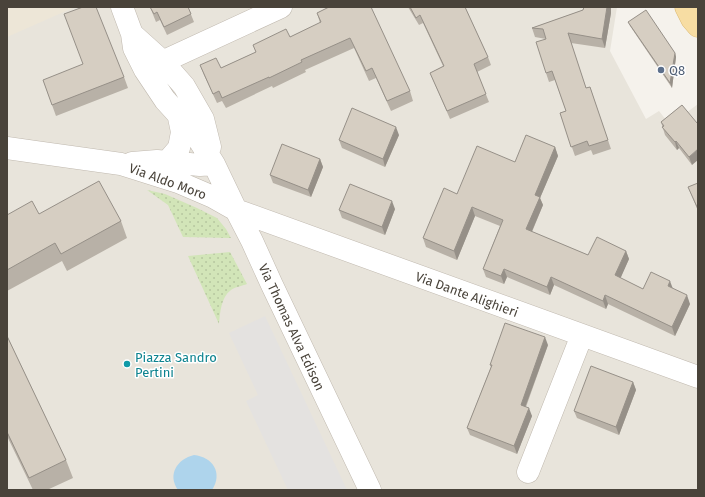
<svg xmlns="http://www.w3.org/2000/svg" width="705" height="497" viewBox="0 0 705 497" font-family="'Fira Sans',sans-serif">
  <defs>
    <pattern id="grass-dots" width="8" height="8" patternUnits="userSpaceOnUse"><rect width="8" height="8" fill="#d2e5b8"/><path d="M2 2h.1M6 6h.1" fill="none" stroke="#b6c69f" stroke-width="1.8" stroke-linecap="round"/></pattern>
  </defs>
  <rect width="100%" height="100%" fill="#f5f2ec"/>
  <path fill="#e8e4db" d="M 7,7 L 617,7 L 610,51 L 646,119 L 659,111 L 670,125 L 698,104 L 698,490 L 7,490 Z"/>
  <path fill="#ede6d7" d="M 7,7 L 75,7 L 7,37 Z"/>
  <path fill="url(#grass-dots)" d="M 147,190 L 165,194 L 197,208 L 217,218 L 226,229 L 231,238 L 183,237 L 168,205 Z
    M 230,252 L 247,284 C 242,286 235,287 231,290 C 221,297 220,313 219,324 L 188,256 Z"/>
  <path fill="#e4e2e0" d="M 265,316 L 347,490 L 288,490 L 246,401 L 258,395 L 229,333 Z"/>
  <path fill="#aed4ec" d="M 194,455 C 213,457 223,473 212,490 L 178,490 C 167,475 177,459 194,455 Z"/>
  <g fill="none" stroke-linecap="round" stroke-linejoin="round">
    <defs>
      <path id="minor" d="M 122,7 L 132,34 L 134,48 L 145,70 L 165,100 L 194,132 L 214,164 L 236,210 L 252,241 L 272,285 L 370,490
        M 132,34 L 162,61 L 184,86 L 203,119 L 210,147
        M 149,68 L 281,7
        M 7,148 L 35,152 L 121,164 L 178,182 L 213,197 L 236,210 L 698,377
        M 167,162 L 179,148 L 182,132 L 178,113
        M 132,163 L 157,161 L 200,165 L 214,164
        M 528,472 L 582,335"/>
      <path id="major" d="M 686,7 L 692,19 L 698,26"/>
    </defs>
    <use href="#minor" stroke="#c0b9af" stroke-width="23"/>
    <use href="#major" stroke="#dcba73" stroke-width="23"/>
    <use href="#minor" stroke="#fff" stroke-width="22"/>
    <use href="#major" stroke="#f7dda3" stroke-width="22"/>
  </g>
  <path fill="#b8b1a7" d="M 150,7 L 188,7 L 194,22 L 167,35 L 160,20 L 156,22 Z
    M 329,7 L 410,91 L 413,101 L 391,111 L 376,78 L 369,81 L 354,48 L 305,70 L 306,72 L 273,88 L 272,86 L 226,108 L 222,101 L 217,103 L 204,75 L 200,65 L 221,68 L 256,52 L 253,45 L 290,37 L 320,23 L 317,13 Z
    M 408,7 L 465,7 L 488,57 L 491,65 L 477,72 L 489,102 L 450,119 L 430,73 L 443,66 L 423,23 L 419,25 Z
    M 611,7 L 611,13 L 605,48 L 571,43 L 586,88 L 590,87 L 611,149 L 593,155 L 591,150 L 575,156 L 560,113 L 566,111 L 555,80 L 549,82 L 546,73 L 546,39 L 535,37 L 532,28 L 583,10 Z
    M 628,22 L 675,53 L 676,57 L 672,88 L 630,26 Z
    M 124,77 L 128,88 L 56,116 L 43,80 Z
    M 682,105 L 692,165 L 679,148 L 677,150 L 665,135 L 661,122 Z
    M 399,135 L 385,167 L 342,148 L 339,140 Z
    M 555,147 L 558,156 L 540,198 L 543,205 L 532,232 L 588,255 L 626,251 L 629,259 L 620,278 L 643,289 L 673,289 L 690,304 L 675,336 L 608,304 L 606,309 L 554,285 L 550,295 L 507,277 L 504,284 L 486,277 L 483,269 L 500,226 L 475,216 L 457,260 L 426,247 L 423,238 L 457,194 L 515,162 Z
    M 320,159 L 323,167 L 311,197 L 273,183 L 270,175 Z
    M 698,183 L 698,211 L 688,187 Z
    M 395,209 L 385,235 L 342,218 L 339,210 Z
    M 39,214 L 121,221 L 127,238 L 67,271 L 62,261 L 7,291 L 7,215 Z
    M 7,336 L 66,460 L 73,478 L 47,490 L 33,490 L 7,436 Z
    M 548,345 L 526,407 L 532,416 L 517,454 L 470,435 L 467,428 L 491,367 L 490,365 Z
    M 633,382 L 636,390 L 619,435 L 577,418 L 574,411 Z"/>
  <path fill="#969088" d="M 607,7 L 611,7 L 611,13 L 605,48 L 602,39 Z
    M 675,53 L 676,57 L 672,88 L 670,83 Z
    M 396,127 L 399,135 L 385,167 L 383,159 Z
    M 676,141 L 679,148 L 677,150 L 675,142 Z
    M 555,147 L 558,156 L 540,198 L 543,205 L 529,238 L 526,229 L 535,195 Z
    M 698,149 L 698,160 L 692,165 L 689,157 Z
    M 320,159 L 323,167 L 311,197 L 308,190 Z
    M 392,201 L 395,209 L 385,235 L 382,227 Z
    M 472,207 L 475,216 L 457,260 L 454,251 Z
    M 626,251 L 629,259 L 618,284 L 615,275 Z
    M 504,269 L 507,277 L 504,284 L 501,276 Z
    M 551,277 L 554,285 L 550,295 L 547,287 Z
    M 670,281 L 673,289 L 668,286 Z
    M 605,295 L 608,304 L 606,309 L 603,301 Z
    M 687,295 L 690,304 L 675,336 L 672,327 Z
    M 545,337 L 548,345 L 523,413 L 521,405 Z
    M 633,382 L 636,390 L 619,435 L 616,427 Z
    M 529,408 L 532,416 L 517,454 L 514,446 Z"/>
  <path fill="#d6cec2" stroke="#969088" d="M 83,7 L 96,7 L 124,77 L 52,105 L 43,80 L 83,64 L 64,14 Z
    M 150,7 L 188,7 L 191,14 L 164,27 L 157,12 L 154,14 Z
    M 329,7 L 371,7 L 410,91 L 387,101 L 372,68 L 366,71 L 350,38 L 301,60 L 302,62 L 269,78 L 269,77 L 222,98 L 219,91 L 213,94 L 200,65 L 216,58 L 221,68 L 256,52 L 253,45 L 286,29 L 290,37 L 321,22 L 317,13 Z
    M 410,7 L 465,7 L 488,57 L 474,64 L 486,94 L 447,111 L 430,73 L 444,66 L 420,15 L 416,18 Z
    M 584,7 L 607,7 L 602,39 L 568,33 L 586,88 L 590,87 L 608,140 L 589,146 L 587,141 L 571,147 L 560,113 L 566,111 L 552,71 L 546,73 L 536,42 L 546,39 L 543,29 L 532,28 L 583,10 Z
    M 646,10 L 675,53 L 670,83 L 628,22 Z
    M 682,105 L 697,123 L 698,122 L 698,149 L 689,157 L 676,141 L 675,142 L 662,127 L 664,126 L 661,122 Z
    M 352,108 L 396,127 L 383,159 L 339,140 Z
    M 526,135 L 555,147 L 535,195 L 540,197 L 526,229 L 588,255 L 597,237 L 626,251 L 615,275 L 643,289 L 651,272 L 670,281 L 668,286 L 687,295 L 672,327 L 605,295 L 603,301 L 551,277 L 547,287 L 504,269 L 501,276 L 483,269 L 503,220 L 472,207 L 454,251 L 423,238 L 444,188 L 457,194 L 477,146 L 515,162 Z
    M 282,144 L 320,159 L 308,190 L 270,175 Z
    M 99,181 L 121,221 L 61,254 L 55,243 L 7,270 L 7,215 L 32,201 L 39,214 Z
    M 698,183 L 698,209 L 688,187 Z
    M 350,184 L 392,201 L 382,227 L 339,210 Z
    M 505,323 L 545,337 L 521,405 L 529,408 L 514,446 L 467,428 L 492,365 L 490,365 Z
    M 7,336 L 66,460 L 29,478 L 7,432 Z
    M 591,366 L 633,382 L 616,427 L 574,411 Z"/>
  <circle fill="#5c6f8a" stroke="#fff" stroke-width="1.5" cx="661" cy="70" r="4"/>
  <circle fill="#0f9aa8" stroke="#fff" stroke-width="1.5" cx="127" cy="364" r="4"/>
  <g text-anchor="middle" stroke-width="3" stroke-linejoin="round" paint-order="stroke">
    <g font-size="13" fill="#4e5e75" stroke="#fff" text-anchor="start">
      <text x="669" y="75">Q8</text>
    </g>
    <g font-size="13" fill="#49433a" stroke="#fff">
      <text transform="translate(168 181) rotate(20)" y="5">Via Aldo Moro</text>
      <text transform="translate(467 294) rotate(20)" y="5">Via Dante Alighieri</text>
      <text transform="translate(292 327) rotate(65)" y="5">Via Thomas Alva Edison</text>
    </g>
    <g font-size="13" fill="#0d838f" stroke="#fff" text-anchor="start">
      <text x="135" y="362">Piazza Sandro<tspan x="135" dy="15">Pertini</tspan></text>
    </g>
  </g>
  <rect width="705" height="497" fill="none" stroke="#49433a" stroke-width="16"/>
</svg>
